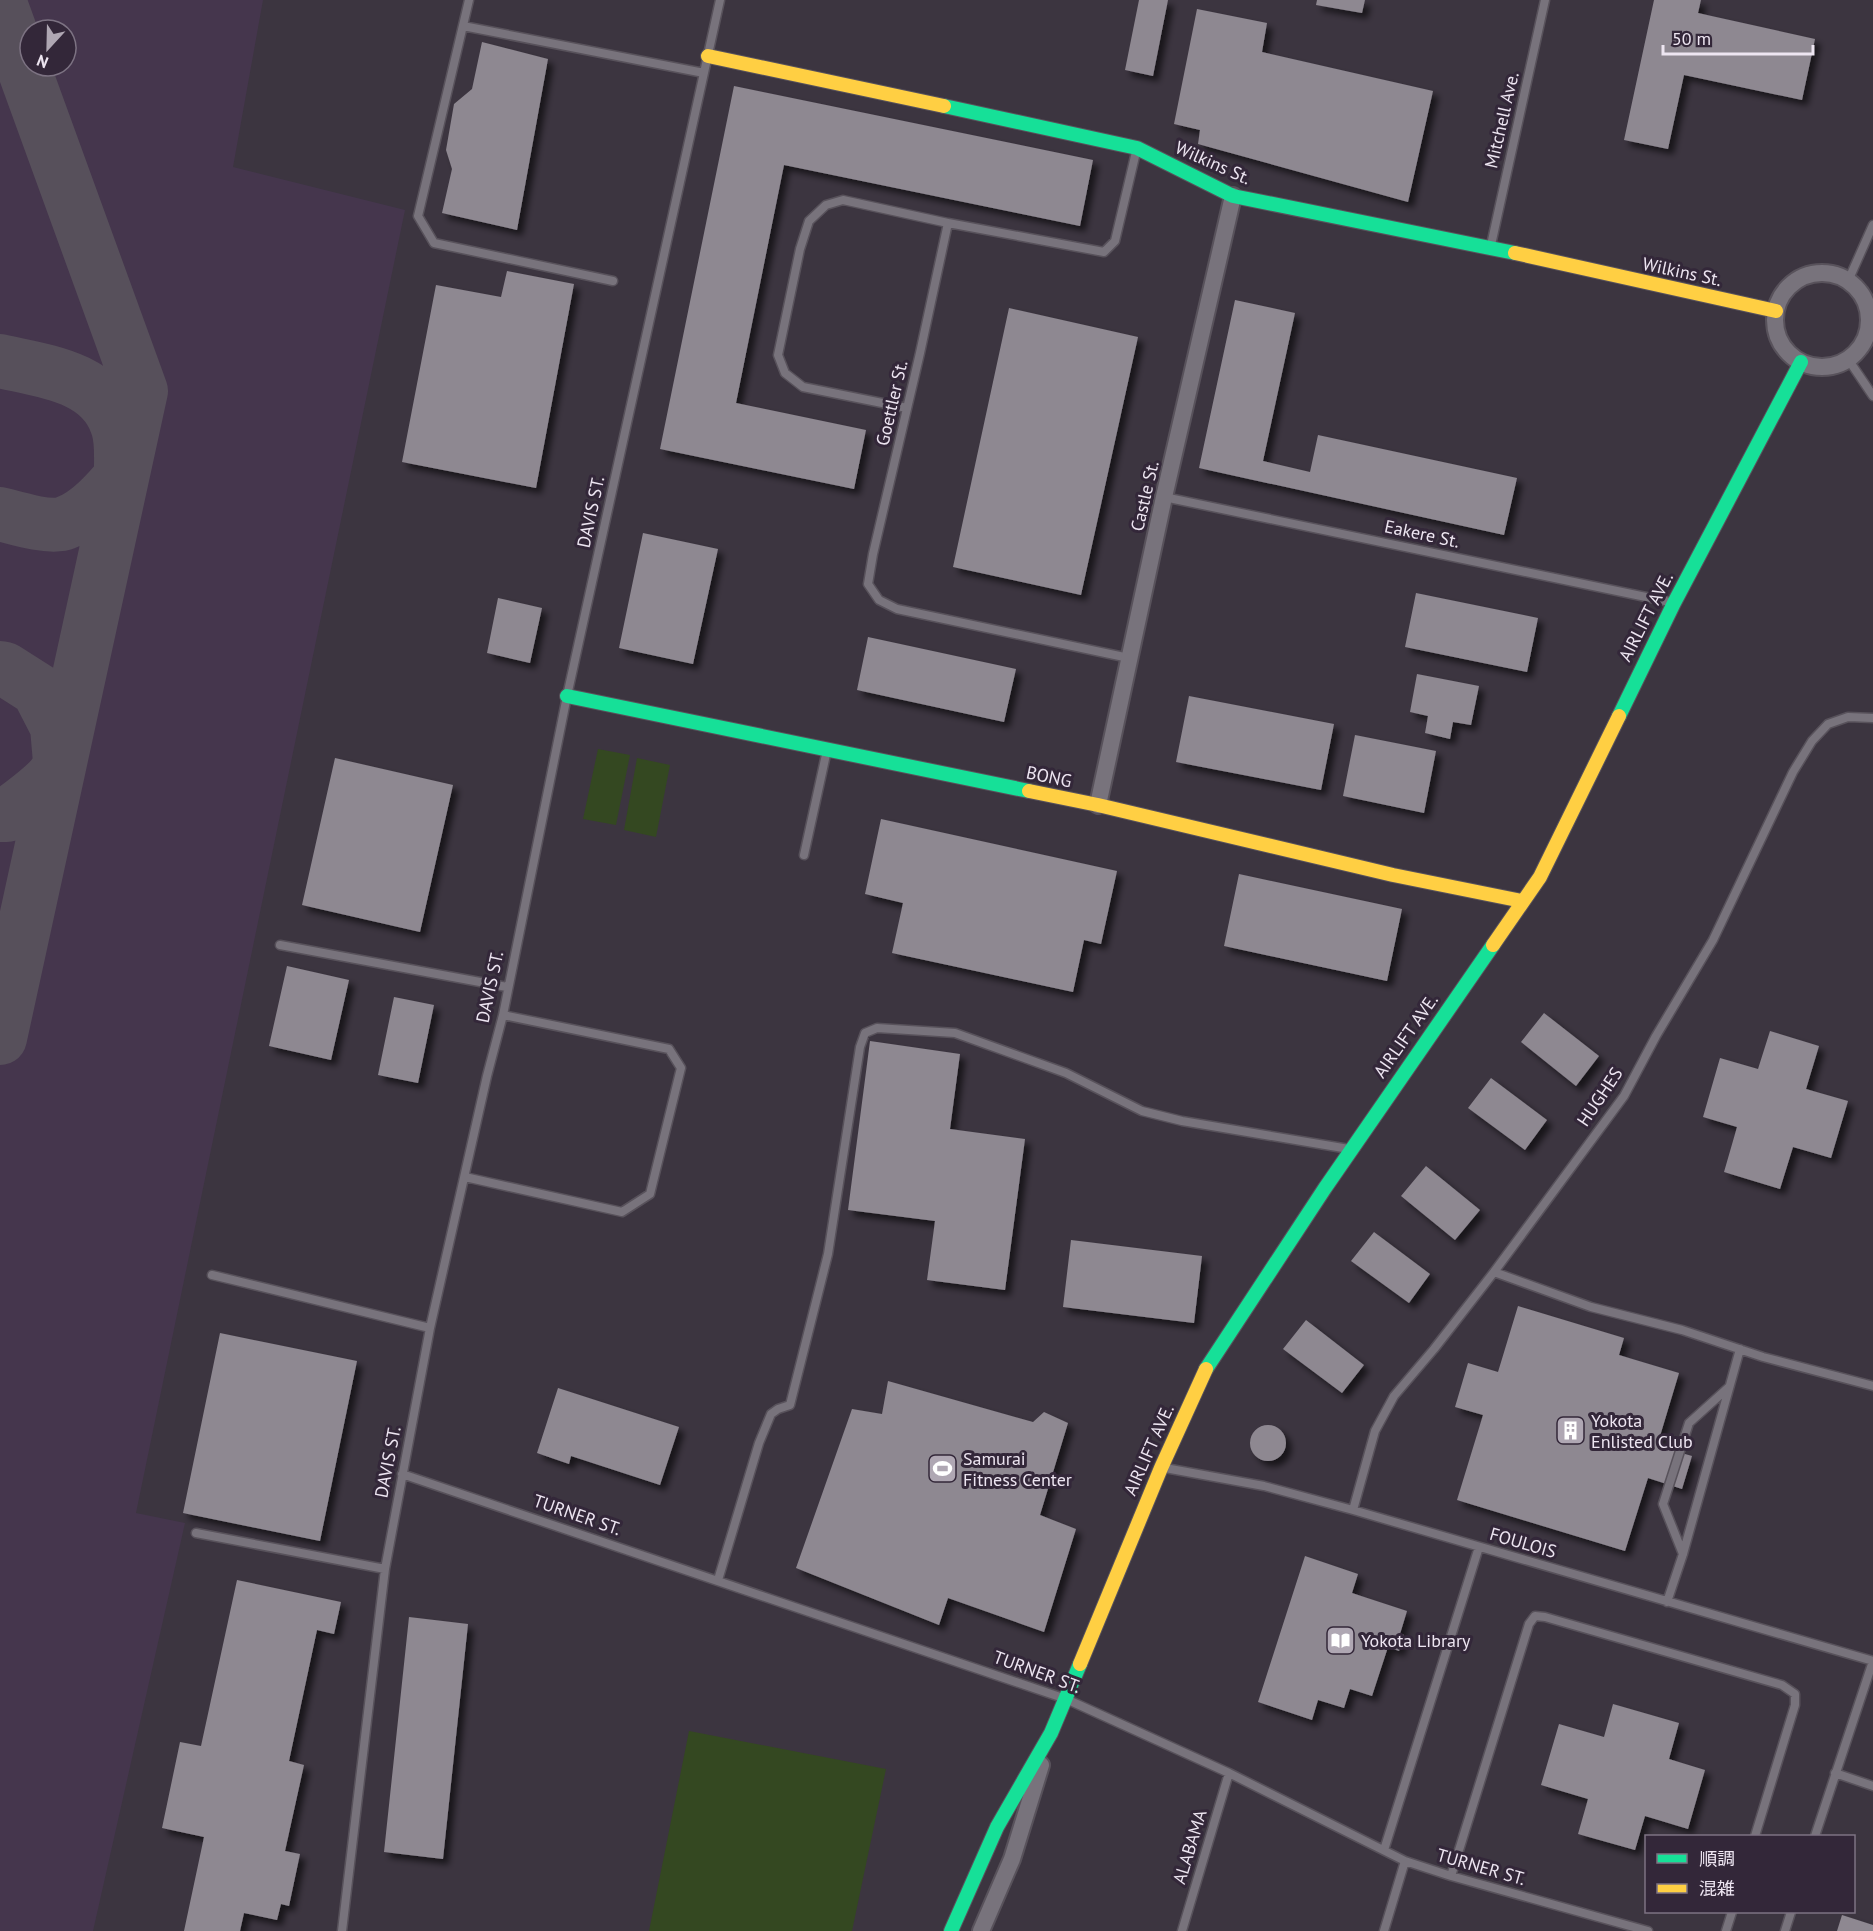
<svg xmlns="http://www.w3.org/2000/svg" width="1873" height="1931" viewBox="0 0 1873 1931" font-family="'PT Sans','Noto Sans JP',sans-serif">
  <defs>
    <filter id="shadow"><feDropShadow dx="5.5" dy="5.5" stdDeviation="3" flood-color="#0009"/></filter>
  </defs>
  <rect width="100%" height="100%" fill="#3c3540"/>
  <path fill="#45364d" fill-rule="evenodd" d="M 0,0 L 263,0 L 233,167 L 405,210 L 136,1513 L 185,1523 L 93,1931 L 0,1931 ZM 30,30 L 66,30 L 66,66 L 30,66 Z"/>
  <path fill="#344821" d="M 598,749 L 630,755 L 616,825 L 583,819 Z
    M 637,758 L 670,765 L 656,837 L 624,830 Z
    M 689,1731 L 886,1769 L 852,1931 L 649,1931 Z"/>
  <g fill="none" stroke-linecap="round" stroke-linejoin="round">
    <path stroke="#57505b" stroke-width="54" d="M 0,3 L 141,391 L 0,1038
      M 0,361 C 43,371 101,376 117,425 C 122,438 121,454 121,467
      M 0,514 C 15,518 51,529 65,523 C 88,515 108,492 123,474
      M 0,668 L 5,669 L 38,690 L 57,727 L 60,762 C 56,781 22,803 7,815 L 0,815"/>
  </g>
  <path fill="#8e8891" filter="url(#shadow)" d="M 1139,0 L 1168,0 L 1153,76 L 1125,70 Z
    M 1317,0 L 1365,0 L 1362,13 L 1316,5 Z
    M 1654,0 L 1701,0 L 1698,13 L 1815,39 L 1802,100 L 1684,75 L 1668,149 L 1624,140 Z
    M 1197,9 L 1267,23 L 1262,52 L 1433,91 L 1408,202 L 1198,144 L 1200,130 L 1174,124 Z
    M 482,42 L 548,59 L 517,230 L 442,213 L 452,169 L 446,150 L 454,104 L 472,89 Z
    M 734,86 L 1093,160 L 1080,226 L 784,165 L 736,403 L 866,430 L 854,489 L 660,449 Z
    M 507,271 L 574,284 L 536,488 L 402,462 L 436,285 L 501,297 Z
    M 1235,300 L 1295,313 L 1263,461 L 1310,472 L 1318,435 L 1517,478 L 1504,535 L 1199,468 Z
    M 1009,308 L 1138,337 L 1081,595 L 953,567 Z
    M 643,533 L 718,549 L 693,664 L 619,648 Z
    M 1416,593 L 1538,618 L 1527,672 L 1405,647 Z
    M 498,598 L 542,608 L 530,663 L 487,653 Z
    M 868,637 L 1016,669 L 1004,722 L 857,690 Z
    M 1417,674 L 1479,686 L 1471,725 L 1453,722 L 1450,739 L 1425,733 L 1428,716 L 1410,712 Z
    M 1189,696 L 1334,724 L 1321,790 L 1176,762 Z
    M 1355,735 L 1436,751 L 1424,813 L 1343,796 Z
    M 335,758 L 453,785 L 420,932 L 302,905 Z
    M 881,819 L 1117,871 L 1101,944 L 1084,940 L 1073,992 L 892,953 L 903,903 L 865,894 Z
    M 1239,874 L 1402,909 L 1387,981 L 1224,946 Z
    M 287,966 L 349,980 L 331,1060 L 269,1046 Z
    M 394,997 L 434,1005 L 418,1083 L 378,1075 Z
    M 1544,1013 L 1599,1056 L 1576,1086 L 1521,1042 Z
    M 1770,1031 L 1819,1046 L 1806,1089 L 1848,1101 L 1831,1158 L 1793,1147 L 1780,1189 L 1724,1172 L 1737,1127 L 1703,1117 L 1720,1058 L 1758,1069 Z
    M 870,1041 L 960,1054 L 950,1129 L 1025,1139 L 1005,1290 L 927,1280 L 935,1221 L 848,1210 Z
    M 1491,1078 L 1547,1120 L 1525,1150 L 1468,1108 Z
    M 1426,1166 L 1480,1210 L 1455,1240 L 1401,1196 Z
    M 1374,1232 L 1430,1274 L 1409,1303 L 1351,1261 Z
    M 1071,1240 L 1202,1256 L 1194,1323 L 1063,1307 Z
    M 1518,1306 L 1624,1338 L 1619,1355 L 1679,1373 L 1657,1446 L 1692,1456 L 1682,1489 L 1648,1478 L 1625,1551 L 1457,1500 L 1483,1415 L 1455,1407 L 1468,1363 L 1498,1372 Z
    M 1306,1320 L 1364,1365 L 1342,1393 L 1283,1349 Z
    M 220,1333 L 357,1361 L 320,1541 L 183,1513 Z
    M 888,1381 L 1033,1422 L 1044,1412 L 1068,1423 L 1040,1515 L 1076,1529 L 1044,1632 L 948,1598 L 939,1625 L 796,1568 L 852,1409 L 882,1414 Z
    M 558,1388 L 679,1427 L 660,1485 L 571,1456 L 569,1464 L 537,1453 Z
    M1250 1443a18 18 0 1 1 36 0a18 18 0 1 1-36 0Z
    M 1305,1556 L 1358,1574 L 1352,1593 L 1407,1611 L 1400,1634 L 1404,1635 L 1399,1651 L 1388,1647 L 1372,1696 L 1350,1689 L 1344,1708 L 1318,1700 L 1312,1720 L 1258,1702 Z
    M 237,1580 L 341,1602 L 334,1634 L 317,1630 L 289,1761 L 304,1765 L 285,1851 L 300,1854 L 289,1906 L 281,1904 L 277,1920 L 244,1913 L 240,1931 L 184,1931 L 204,1837 L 162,1828 L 180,1742 L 201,1746 Z
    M 409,1617 L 468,1624 L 443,1859 L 384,1852 Z
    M 1613,1704 L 1679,1723 L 1669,1759 L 1705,1770 L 1688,1829 L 1645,1816 L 1635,1850 L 1578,1834 L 1588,1799 L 1541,1785 L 1559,1724 L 1604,1737 Z
    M 1842,1915 L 1873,1925 L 1873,1931 L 1837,1931 Z"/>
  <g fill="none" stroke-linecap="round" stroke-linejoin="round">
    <defs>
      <path id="lane" d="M 469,0 L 418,216 L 434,243 L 613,281
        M 463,26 L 704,73
        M 1491,245 L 1545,0
        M 1848,281 L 1873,225
        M 1848,359 L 1873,396
        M 907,408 L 803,387 L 785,373 L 778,355 L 800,249 L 809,221 L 826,205 L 843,200 L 948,223
        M 1164,497 L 1670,602
        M 1129,658 L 897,609 L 879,600 L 868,584 L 873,554 L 920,353 L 948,223 L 1104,252 L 1115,241 L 1136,152
        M 804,855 L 827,750
        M 280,945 L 507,987
        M 465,1177 L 622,1212 L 650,1194 L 681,1068 L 669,1049 L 503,1015
        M 1494,1272 L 1591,1307 L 1682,1330 L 1763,1357 L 1873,1386
        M 212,1275 L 430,1328
        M 1165,1468 L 1264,1486 L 1353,1510 L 1873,1661
        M 402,1474 L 1066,1699 L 1229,1773 L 1405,1861 L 1451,1876 L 1648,1931
        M 1353,1510 L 1375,1431 L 1394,1396 L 1434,1349 L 1494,1272 L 1624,1096 L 1656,1036 L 1713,940 L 1793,772 L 1812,741 L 1828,724 L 1848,717 L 1873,718
        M 196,1533 L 385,1569
        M 1683,1554 L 1663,1504 L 1689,1423 L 1729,1387
        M 718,1580 L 759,1443 L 771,1414 L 778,1409 L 790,1405 L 828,1254 L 860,1047 L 865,1033 L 877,1028 L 955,1033 L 1066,1073 L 1142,1111 L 1182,1121 L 1349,1149
        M 1667,1602 L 1683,1554 L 1740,1349
        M 1835,1773 L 1873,1786
        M 1815,1836 L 1873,1661
        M 1384,1850 L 1479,1547
        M 1451,1876 L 1529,1624 L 1535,1616 L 1545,1617 L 1782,1685 L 1795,1694 L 1795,1705 L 1755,1836
        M 342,1931 L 385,1569 L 430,1328 L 487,1076 L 503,1015 L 567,696 L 720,0
        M 1182,1931 L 1229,1773
        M 1384,1931 L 1405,1861
        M 1726,1931 L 1732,1912
        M 1785,1931 L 1791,1912"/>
      <path id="street" d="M1775 320a47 47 0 1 1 94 0a47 47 0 1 1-94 0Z
        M 1098,805 L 1164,497 L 1233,196
        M 981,1931 L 1012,1859 L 1041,1765"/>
      <path id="fast" d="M 944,106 L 1137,148 L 1233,196 L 1515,253
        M 567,696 L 1029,791
        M 1619,716 L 1674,603 L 1801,362
        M 1206,1369 L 1325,1188 L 1493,945
        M 951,1931 L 997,1827 L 1051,1733 L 1080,1664"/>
      <path id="slow" d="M 708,56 L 944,106
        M 1515,253 L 1776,311
        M 1029,791 L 1098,805 L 1393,875 L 1522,901
        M 1493,945 L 1540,877 L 1619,716
        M 1080,1664 L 1161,1468 L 1206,1369"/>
    </defs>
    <use href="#lane" stroke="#58525b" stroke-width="11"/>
    <use href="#street" stroke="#58525b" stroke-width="20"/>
    <use href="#fast" stroke="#58525b" stroke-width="16"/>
    <use href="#slow" stroke="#58525b" stroke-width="16"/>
    <use href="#lane" stroke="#78737c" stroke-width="8"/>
    <use href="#street" stroke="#78737c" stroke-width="16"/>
    <use href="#fast" stroke="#16e098" stroke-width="14"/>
    <use href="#slow" stroke="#ffcf43" stroke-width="14"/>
  </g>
  <defs>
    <symbol id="building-square" viewBox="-11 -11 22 22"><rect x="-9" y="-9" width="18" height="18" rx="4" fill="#afa7b3" stroke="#332739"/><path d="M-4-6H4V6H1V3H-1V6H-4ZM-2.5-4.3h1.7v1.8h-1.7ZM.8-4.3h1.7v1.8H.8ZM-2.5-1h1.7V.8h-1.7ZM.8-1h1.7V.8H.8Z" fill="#fff"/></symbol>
    <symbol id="stadium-square" viewBox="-11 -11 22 22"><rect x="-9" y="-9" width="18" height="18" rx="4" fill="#afa7b3" stroke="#332739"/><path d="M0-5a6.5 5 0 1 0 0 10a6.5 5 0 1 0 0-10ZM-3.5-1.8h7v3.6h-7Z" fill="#fff"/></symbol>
    <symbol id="library-square" viewBox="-11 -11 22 22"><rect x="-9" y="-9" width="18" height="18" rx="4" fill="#afa7b3" stroke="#332739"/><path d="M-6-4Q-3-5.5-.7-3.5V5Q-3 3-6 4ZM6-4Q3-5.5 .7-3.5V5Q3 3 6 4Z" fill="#fff"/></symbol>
  </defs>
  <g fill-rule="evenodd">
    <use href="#building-square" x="1554" y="1414" width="33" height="33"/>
    <use href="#stadium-square" x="926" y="1452" width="33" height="33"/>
    <use href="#library-square" x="1324" y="1624" width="33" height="33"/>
  </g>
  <g text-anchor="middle" stroke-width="6" stroke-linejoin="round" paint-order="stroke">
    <g font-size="18" fill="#ede5f1" stroke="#332739">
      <text transform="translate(1502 120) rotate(-77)" y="6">Mitchell Ave.</text>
      <text transform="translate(1213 163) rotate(24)" y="6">Wilkins St.</text>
      <text transform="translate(1682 272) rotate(12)" y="6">Wilkins St.</text>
      <text transform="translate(892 403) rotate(-77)" y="6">Goettler St.</text>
      <text transform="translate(1145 496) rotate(-77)" y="6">Castle St.</text>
      <text transform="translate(591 512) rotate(-78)" y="6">DAVIS ST.</text>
      <text transform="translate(1422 534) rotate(12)" y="6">Eakere St.</text>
      <text transform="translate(1646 617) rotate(-63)" y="6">AIRLIFT AVE.</text>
      <text transform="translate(1049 777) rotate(12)" y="6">BONG</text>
      <text transform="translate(490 987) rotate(-78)" y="6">DAVIS ST.</text>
      <text transform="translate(1406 1036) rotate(-55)" y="6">AIRLIFT AVE.</text>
      <text transform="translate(1600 1097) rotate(-56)" y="6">HUGHES</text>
      <text transform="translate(1149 1450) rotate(-66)" y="6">AIRLIFT AVE.</text>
      <text transform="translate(388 1462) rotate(-79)" y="6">DAVIS ST.</text>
      <text transform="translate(577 1515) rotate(19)" y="6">TURNER ST.</text>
      <text transform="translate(1523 1543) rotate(16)" y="6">FOULOIS</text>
      <text transform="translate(1037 1672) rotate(20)" y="6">TURNER ST.</text>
      <text transform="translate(1190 1847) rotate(-73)" y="6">ALABAMA</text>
      <text transform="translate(1481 1867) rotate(16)" y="6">TURNER ST.</text>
    </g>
    <g font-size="18" fill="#ede5f1" stroke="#332739" text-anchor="start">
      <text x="1591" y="1427">Yokota<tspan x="1591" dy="21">Enlisted Club</tspan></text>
      <text x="963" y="1465">Samurai<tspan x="963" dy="21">Fitness Center</tspan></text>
      <text x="1361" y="1647">Yokota Library</text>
    </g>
  </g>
  <rect x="1645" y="1835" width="210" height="78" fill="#332739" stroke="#7d7383" stroke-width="1.5"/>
  <rect x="1657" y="1854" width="30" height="9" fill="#16e098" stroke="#7d7383" stroke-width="1.5"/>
  <text x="1699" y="1865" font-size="18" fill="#ede5f1">順調</text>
  <rect x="1657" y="1884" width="30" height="9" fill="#ffcf43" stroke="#7d7383" stroke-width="1.5"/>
  <text x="1699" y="1895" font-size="18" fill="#ede5f1">混雑</text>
  <g transform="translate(48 48) rotate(202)"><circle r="28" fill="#332739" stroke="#7d7383" stroke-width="1.5"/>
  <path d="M0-4.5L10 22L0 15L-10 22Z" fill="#afa7b3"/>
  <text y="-9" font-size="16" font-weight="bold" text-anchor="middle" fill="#ede5f1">N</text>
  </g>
  <path d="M1663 45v9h150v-9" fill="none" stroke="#ede5f1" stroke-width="3"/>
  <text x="1672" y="45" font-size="18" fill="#ede5f1" stroke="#332739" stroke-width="4.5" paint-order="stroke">50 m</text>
</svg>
